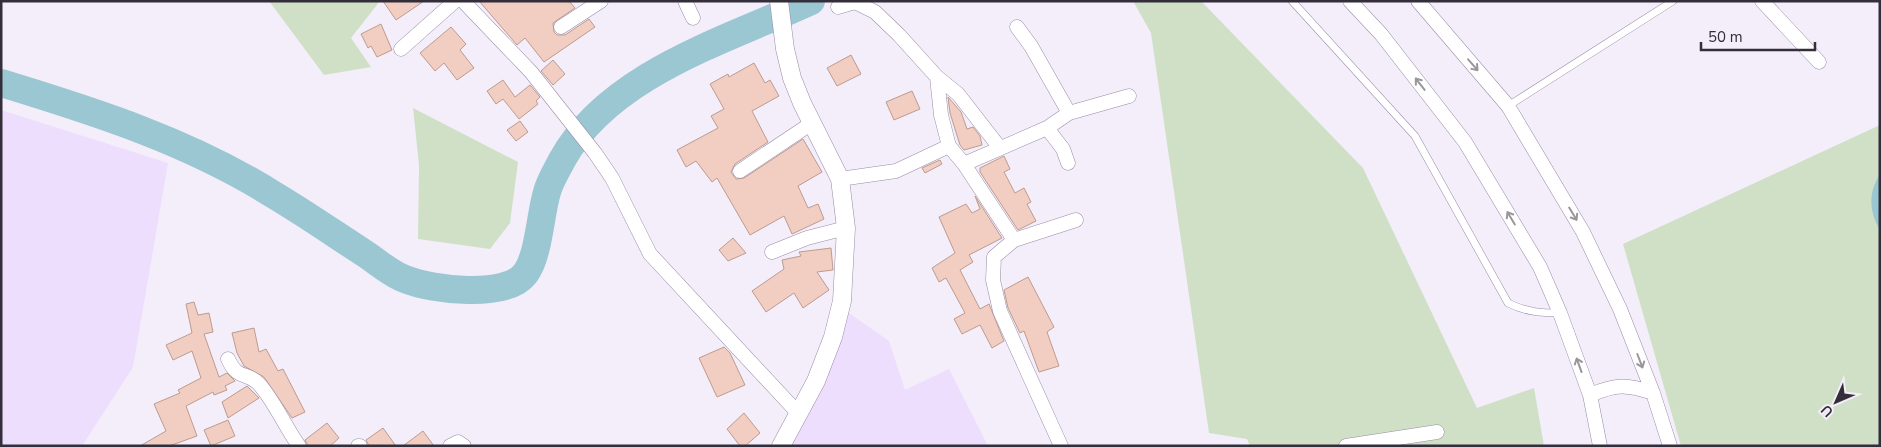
<svg xmlns="http://www.w3.org/2000/svg" width="1881" height="447" viewBox="0 0 1881 447" font-family="'Nunito Sans',sans-serif">
  <rect width="100%" height="100%" fill="#f4eefb"/>
  <path fill="#ecdefc" d="M 1,110 L 168,163 L 133,367 L 82,446 L 1,446 Z
    M 846,311 L 889,341 L 905,390 L 949,369 L 988,446 L 784,446 Z"/>
  <path fill="#cfe0c6" d="M 269,1 L 380,1 L 351,38 L 371,67 L 324,75 Z
    M 1133,1 L 1201,1 L 1363,168 L 1477,408 L 1534,388 L 1544,446 L 1250,446 L 1247,439 L 1209,433 L 1151,33 Z
    M 413,108 L 518,162 L 510,223 L 490,249 L 418,239 L 419,165 Z
    M 1880,125 L 1880,446 L 1681,446 L 1623,244 Z"/>
  <path fill="#9ac7d2" d="M 1880,174 L 1880,230 C 1869,211 1868,193 1880,174 Z"/>
  <g fill="none" stroke-linecap="round" stroke-linejoin="round">
    <path stroke="#9ac7d2" stroke-width="28" d="M 1,83 C 96,112 190,142 274,195 C 306,214 336,235 367,255 C 379,263 391,274 405,279 C 431,290 506,299 525,274 C 539,256 540,215 547,192 C 550,181 557,170 562,160 C 609,74 727,40 811,1"/>
  </g>
  <path fill="#f2cdc1" stroke="#bd9b8f" d="M 383,1 L 424,1 L 396,20 Z
    M 479,1 L 569,1 L 575,8 L 553,23 L 554,32 L 557,35 L 565,35 L 589,19 L 595,27 L 544,62 L 525,38 L 517,45 Z
    M 381,24 L 392,50 L 377,57 L 371,46 L 368,48 L 361,34 Z
    M 451,27 L 466,44 L 460,50 L 474,68 L 457,80 L 444,63 L 435,71 L 420,53 Z
    M 851,55 L 861,74 L 837,86 L 827,68 Z
    M 553,60 L 565,74 L 553,85 L 541,71 Z
    M 754,63 L 765,83 L 770,80 L 779,96 L 752,111 L 768,142 L 735,164 L 731,172 L 736,179 L 744,178 L 803,139 L 822,172 L 798,186 L 808,208 L 818,204 L 824,219 L 792,234 L 784,216 L 750,235 L 717,178 L 712,182 L 696,161 L 686,167 L 677,150 L 718,128 L 711,116 L 724,109 L 710,84 L 728,74 L 729,77 Z
    M 503,80 L 515,97 L 530,85 L 540,97 L 536,101 L 538,104 L 519,119 L 503,99 L 496,104 L 487,91 Z
    M 912,91 L 920,109 L 894,120 L 886,102 Z
    M 948,97 L 961,112 L 967,129 L 973,127 L 980,136 L 982,145 L 964,150 L 960,145 L 950,113 Z
    M 520,121 L 528,132 L 516,141 L 507,130 Z
    M 1004,156 L 1010,169 L 1004,172 L 1015,193 L 1024,188 L 1031,202 L 1027,204 L 1036,221 L 1018,230 L 980,172 L 980,168 Z
    M 940,160 L 942,164 L 925,173 L 922,168 Z
    M 975,196 L 1002,238 L 969,255 L 973,262 L 960,270 L 980,309 L 989,304 L 1004,341 L 992,348 L 980,325 L 962,334 L 954,319 L 965,313 L 946,278 L 939,282 L 932,268 L 955,253 L 939,217 L 966,204 L 972,213 L 980,209 Z
    M 733,238 L 746,253 L 728,261 L 719,250 Z
    M 831,248 L 833,270 L 817,272 L 829,290 L 803,308 L 794,293 L 766,312 L 752,291 L 784,269 L 782,260 L 801,256 L 799,252 Z
    M 1028,277 L 1054,327 L 1047,332 L 1059,366 L 1039,372 L 1024,331 L 1020,333 L 1008,308 L 1004,290 Z
    M 194,302 L 198,315 L 209,313 L 213,332 L 204,334 L 219,377 L 227,373 L 235,381 L 225,386 L 227,390 L 214,395 L 213,392 L 186,406 L 197,436 L 169,446 L 140,446 L 166,431 L 154,404 L 180,393 L 178,390 L 201,378 L 192,351 L 173,360 L 166,345 L 192,333 L 186,304 Z
    M 254,328 L 259,352 L 266,349 L 278,371 L 283,369 L 305,412 L 292,418 L 264,377 L 244,366 L 237,353 L 232,333 Z
    M 724,347 L 730,353 L 745,385 L 717,397 L 699,358 Z
    M 247,386 L 259,398 L 228,418 L 222,402 Z
    M 744,413 L 760,433 L 745,446 L 740,446 L 727,429 Z
    M 228,420 L 235,436 L 211,446 L 204,430 Z
    M 327,423 L 339,438 L 330,446 L 308,446 L 305,440 Z
    M 383,428 L 396,446 L 369,446 L 366,440 Z
    M 423,431 L 434,446 L 403,446 Z"/>
  <g fill="none" stroke-linecap="round" stroke-linejoin="round">
    <defs>
      <path id="service" d="M 1292,1 L 1415,136 L 1508,303 C 1526,312 1541,313 1560,313
        M 1508,106 L 1673,1"/>
      <path id="minor" d="M 463,1 L 531,72 L 595,153 L 612,178 L 650,254 L 798,413
        M 685,1 L 693,18
        M 1350,1 L 1381,34 L 1465,142 L 1540,267 L 1560,313 L 1590,395 L 1600,446
        M 1418,1 L 1508,106 L 1583,232 L 1620,309 L 1653,393 L 1670,446
        M 1762,1 L 1819,62
        M 838,7 L 855,2 L 875,12 L 899,35 L 937,77 L 941,115 L 949,146 L 964,164 L 1014,240
        M 561,27 L 601,1
        M 1017,27 L 1031,46 L 1069,113
        M 401,49 L 455,1
        M 937,77 L 958,94 L 1000,148
        M 1047,128 L 1063,149 L 1068,163
        M 964,164 L 1047,128 L 1069,113 L 1129,96
        M 740,171 L 812,123
        M 840,179 L 896,171 L 949,146
        M 772,252 L 807,238 L 846,228
        M 228,359 C 238,381 246,371 258,383 C 272,397 286,428 299,446
        M 1590,395 C 1616,384 1627,384 1653,393
        M 358,446 L 360,446
        M 450,446 L 458,442 L 464,446
        M 1061,446 L 1000,311 L 993,280 L 994,257 L 1014,240 L 1076,220
        M 1346,446 L 1437,432"/>
      <path id="tertiary" d="M 779,1 L 785,49 L 792,78 L 802,103 L 840,179 L 846,228 L 842,301 L 833,337 L 816,381 L 781,446"/>
    </defs>
    <use href="#service" stroke="#998ca8" stroke-width="8"/>
    <use href="#minor" stroke="#998ca8" stroke-width="15"/>
    <use href="#tertiary" stroke="#998ca8" stroke-width="19"/>
    <use href="#service" stroke="#fff" stroke-width="7"/>
    <use href="#minor" stroke="#fff" stroke-width="14"/>
    <use href="#tertiary" stroke="#fff" stroke-width="18"/>
  </g>
  <defs><path id="oneway-shaft" d="M-6 0H5M1.5-3L5.5 0L1.5 3" fill="none" stroke-width="1.6" stroke-linecap="round" stroke-linejoin="round" transform="scale(1.25)"/></defs>
  <g stroke="#99969c">
    <use href="#oneway-shaft" transform="translate(1473 65) rotate(49)"/>
    <use href="#oneway-shaft" transform="translate(1420 84) rotate(-128)"/>
    <use href="#oneway-shaft" transform="translate(1573 214) rotate(59)"/>
    <use href="#oneway-shaft" transform="translate(1511 218) rotate(-121)"/>
    <use href="#oneway-shaft" transform="translate(1640 361) rotate(69)"/>
    <use href="#oneway-shaft" transform="translate(1579 365) rotate(-110)"/>
  </g>
  <rect width="1881" height="447" fill="none" stroke="#332e3a" stroke-width="5"/>
  <g transform="translate(1836 402) rotate(225)" stroke="#f4eefb" stroke-width="4" paint-order="stroke">
  <path d="M0-4L9 19L0 12L-9 19Z" fill="#332e3a"/>
  <text y="-8" font-size="14" font-weight="bold" text-anchor="middle" fill="#332e3a">U</text>
  </g>
  <path d="M1701 42v8h114v-8" fill="none" stroke="#332e3a" stroke-width="2.5"/>
  <text x="1708" y="42" font-size="15" fill="#332e3a" stroke="#f4eefb" stroke-width="4" paint-order="stroke">50 m</text>
</svg>
